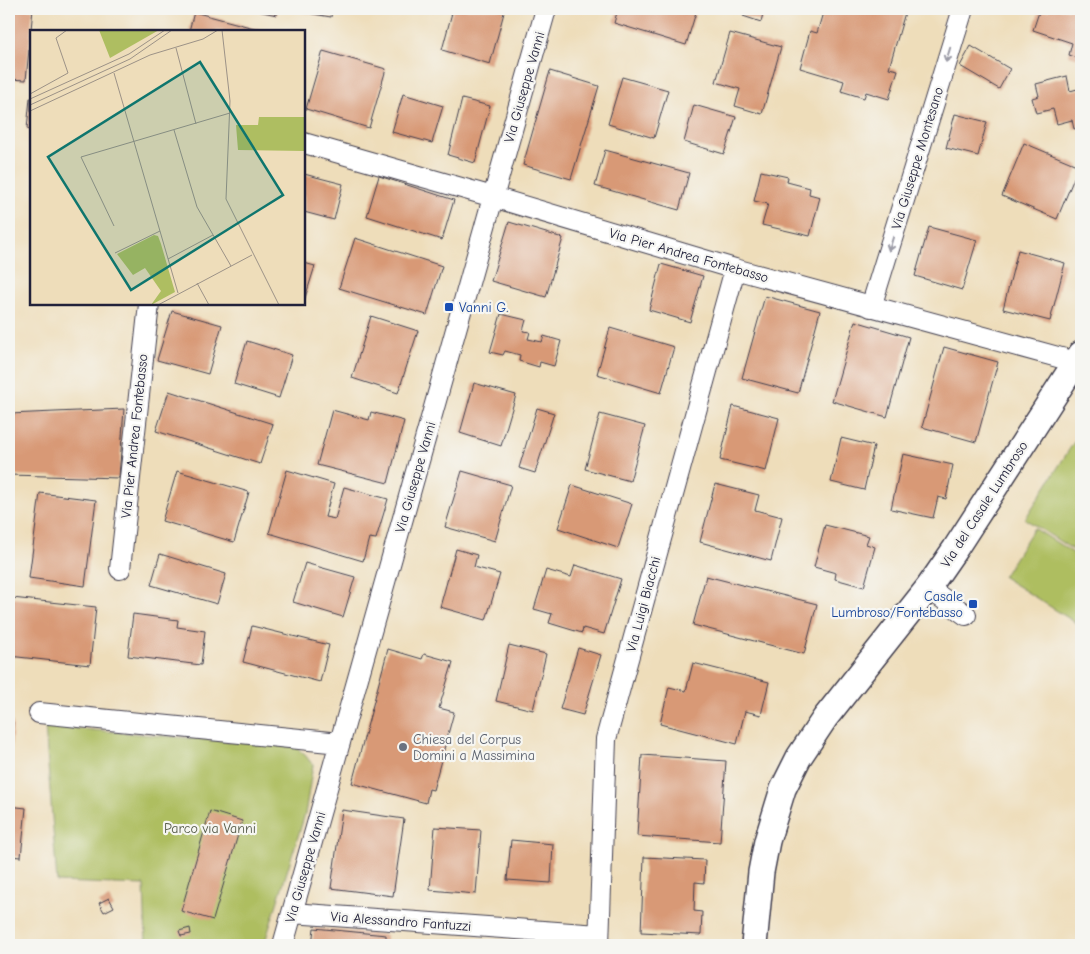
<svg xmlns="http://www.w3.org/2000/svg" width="1090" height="954" viewBox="0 0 1090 954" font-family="'Comic Neue',sans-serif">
  <rect width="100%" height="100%" fill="#f6f6f2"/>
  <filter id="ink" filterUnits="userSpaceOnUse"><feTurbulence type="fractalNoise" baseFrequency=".02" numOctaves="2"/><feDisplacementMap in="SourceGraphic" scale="10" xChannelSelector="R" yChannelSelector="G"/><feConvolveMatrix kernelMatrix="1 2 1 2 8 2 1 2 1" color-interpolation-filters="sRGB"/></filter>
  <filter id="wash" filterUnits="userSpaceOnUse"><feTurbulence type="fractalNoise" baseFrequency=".0096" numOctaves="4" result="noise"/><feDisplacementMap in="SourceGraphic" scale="20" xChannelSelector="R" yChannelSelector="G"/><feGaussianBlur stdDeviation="1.12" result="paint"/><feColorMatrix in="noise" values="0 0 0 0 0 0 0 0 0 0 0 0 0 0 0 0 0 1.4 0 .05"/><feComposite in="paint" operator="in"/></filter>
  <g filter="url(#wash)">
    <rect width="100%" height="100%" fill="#eeddba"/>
    <path fill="#aebe61" stroke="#68704e" d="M 1074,442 L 1081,446 L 1081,555 L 1025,519 Z
      M 1034,528 L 1081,558 L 1081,626 L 1003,577 Z
      M 45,726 L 295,747 L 305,755 L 313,765 L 305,814 L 264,945 L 146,945 L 144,885 L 57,882 Z"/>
    <g id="blocks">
      <path fill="#d89976" d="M 9,9 L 33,9 L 26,80 L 9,79 Z
        M 248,9 L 278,9 L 277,15 Z
        M 296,9 L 332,9 L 331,17 L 295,11 Z
        M 453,9 L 505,9 L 490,64 L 442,50 Z
        M 618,9 L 697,9 L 686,45 L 614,23 Z
        M 745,9 L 764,9 L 761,22 L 743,16 Z
        M 824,9 L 906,9 L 889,68 L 898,70 L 889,99 L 866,92 L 864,98 L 841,91 L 844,81 L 800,68 L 810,31 L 817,33 Z
        M 1040,9 L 1048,11 L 1049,9 L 1081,9 L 1081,59 L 1069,55 L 1072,43 L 1033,30 Z
        M 194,12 L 265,31 L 189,31 Z
        M 730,33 L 781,47 L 762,114 L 735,106 L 740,89 L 716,82 Z
        M 971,46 L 1010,69 L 999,89 L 960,66 Z
        M 323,51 L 386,69 L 369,128 L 306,109 Z
        M 550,71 L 599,86 L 571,179 L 523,165 Z
        M 1067,76 L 1070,91 L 1081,88 L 1081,127 L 1074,129 L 1072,120 L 1057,124 L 1053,109 L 1036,113 L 1032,98 L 1039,96 L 1036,84 Z
        M 622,77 L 668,90 L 654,138 L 608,124 Z
        M 403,94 L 443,106 L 432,143 L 392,132 Z
        M 30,98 L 31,98 L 31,130 L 27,129 Z
        M 462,99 L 490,106 L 475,163 L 448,155 Z
        M 694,105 L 736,117 L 724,154 L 684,142 Z
        M 955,114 L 987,122 L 978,156 L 946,148 Z
        M 1024,143 L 1079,166 L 1057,219 L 1002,196 Z
        M 605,150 L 689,173 L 679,210 L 595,186 Z
        M 761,171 L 788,177 L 787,182 L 810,188 L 809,194 L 820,197 L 810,236 L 762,225 L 768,204 L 754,201 Z
        M 304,174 L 343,184 L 334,220 L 304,212 Z
        M 379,176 L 454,200 L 442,240 L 367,216 Z
        M 509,222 L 563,238 L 546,297 L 491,281 Z
        M 929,227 L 977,240 L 962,290 L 915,276 Z
        M 355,238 L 442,266 L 427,315 L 339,288 Z
        M 1018,250 L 1065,263 L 1050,321 L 1003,309 Z
        M 304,263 L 315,266 L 304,301 Z
        M 661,264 L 703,276 L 690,322 L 649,310 Z
        M 765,296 L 820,311 L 798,393 L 742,378 Z
        M 172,311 L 222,325 L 208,374 L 157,360 Z
        M 501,314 L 526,320 L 523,331 L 530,332 L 528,339 L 542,342 L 544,336 L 561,341 L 554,366 L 540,362 L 539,367 L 519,361 L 520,355 L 505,351 L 503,355 L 490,352 Z
        M 371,316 L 418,331 L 398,393 L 352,378 Z
        M 855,321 L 909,337 L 887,417 L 832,401 Z
        M 610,328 L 674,347 L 661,393 L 597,374 Z
        M 247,341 L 292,355 L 279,398 L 234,384 Z
        M 944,347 L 998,362 L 976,442 L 922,427 Z
        M 474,383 L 516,395 L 501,446 L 460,433 Z
        M 169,391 L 273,424 L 260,464 L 156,431 Z
        M 733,406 L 779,418 L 766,471 L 720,460 Z
        M 537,408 L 554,413 L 535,473 L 519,468 Z
        M 124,409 L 119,478 L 9,475 L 9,414 Z
        M 332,410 L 369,420 L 371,412 L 404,421 L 388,483 L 317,465 Z
        M 600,414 L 645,426 L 630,481 L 585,469 Z
        M 841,438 L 874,446 L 864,490 L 831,482 Z
        M 903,454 L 953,465 L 946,499 L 938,497 L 933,518 L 891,509 Z
        M 287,470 L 334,484 L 325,517 L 335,519 L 344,487 L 388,499 L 376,539 L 369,538 L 363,561 L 269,533 Z
        M 177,471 L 249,492 L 234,542 L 162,521 Z
        M 462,471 L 511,485 L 495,541 L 445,527 Z
        M 715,484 L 759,495 L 755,510 L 782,517 L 771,561 L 700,542 Z
        M 572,485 L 632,504 L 618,548 L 558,528 Z
        M 40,493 L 96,500 L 85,586 L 29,578 Z
        M 825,525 L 869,536 L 866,544 L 875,547 L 864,587 L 835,579 L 836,573 L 814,567 Z
        M 456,549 L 477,555 L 474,567 L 500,574 L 486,620 L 440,607 Z
        M 160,554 L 226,574 L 217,604 L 151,585 Z
        M 305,563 L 355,577 L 343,617 L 293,602 Z
        M 575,565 L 621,579 L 604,634 L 583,628 L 582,633 L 549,623 L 552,614 L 534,609 L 546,570 L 571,577 Z
        M 706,576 L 817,604 L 804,654 L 693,625 Z
        M 12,598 L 96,607 L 90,665 L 9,656 L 9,623 Z
        M 133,614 L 178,620 L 177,627 L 205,631 L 201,665 L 128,656 Z
        M 252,626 L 329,645 L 320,682 L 243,662 Z
        M 509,645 L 546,654 L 533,710 L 496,701 Z
        M 578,648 L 601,655 L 583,715 L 560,709 Z
        M 388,649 L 422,659 L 424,654 L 453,662 L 439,708 L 454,712 L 433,790 L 429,789 L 426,803 L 352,783 Z
        M 693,663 L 769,682 L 761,715 L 745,711 L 737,744 L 660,724 L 669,687 L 686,691 Z
        M 9,722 L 13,722 L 10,763 L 9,763 Z
        M 642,755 L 726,761 L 720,842 L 637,836 Z
        M 9,806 L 26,808 L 21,857 L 9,856 Z
        M 342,810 L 404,819 L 393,896 L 331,888 Z
        M 210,811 L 242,821 L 213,920 L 181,911 Z
        M 435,827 L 481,830 L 476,894 L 430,890 Z
        M 511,840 L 553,844 L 551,883 L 507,880 Z
        M 644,857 L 705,860 L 704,883 L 695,882 L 694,911 L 702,912 L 701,935 L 641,932 Z
        M 109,898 L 114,907 L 104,912 L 99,903 Z
        M 190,928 L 191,934 L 181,936 L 179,931 Z
        M 314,928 L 386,935 L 386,945 L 312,945 Z"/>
    </g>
  </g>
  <g filter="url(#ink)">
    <use href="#blocks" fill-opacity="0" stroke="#413e4e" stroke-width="1"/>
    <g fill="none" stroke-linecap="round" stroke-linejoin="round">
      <defs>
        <path id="minor" d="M 304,143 L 493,197 L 735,269 L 1076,362
          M 871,307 L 963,9
          M 120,569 L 149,304
          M 928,588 L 966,615
          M 39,713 L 340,743
          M 292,913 L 599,935
          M 283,945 L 546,9
          M 599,945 L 606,739 L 735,269"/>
        <path id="tertiary" d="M 754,945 L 761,872 L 767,841 L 783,789 L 799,757 L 825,718 L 928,588 L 955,549 L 1081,354"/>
      </defs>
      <use href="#minor" stroke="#413e4e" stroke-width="22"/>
      <use href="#tertiary" stroke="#413e4e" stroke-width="28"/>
      <use href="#minor" stroke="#fff" stroke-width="20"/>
      <use href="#tertiary" stroke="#fff" stroke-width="25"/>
    </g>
    <defs><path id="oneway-shaft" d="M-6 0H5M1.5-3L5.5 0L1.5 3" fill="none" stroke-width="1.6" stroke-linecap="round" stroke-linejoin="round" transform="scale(1.25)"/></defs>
    <g stroke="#9c9ca7">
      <use href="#oneway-shaft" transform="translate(948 55) rotate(107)"/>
      <use href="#oneway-shaft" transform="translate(891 244) rotate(107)"/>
    </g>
  </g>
  <g fill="#1a4fb4" stroke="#f6f6f2" stroke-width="2">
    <rect x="444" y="302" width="10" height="10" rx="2.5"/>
    <rect x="968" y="599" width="10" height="10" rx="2.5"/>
  </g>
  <circle fill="#6b7280" stroke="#f6f6f2" stroke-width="2" cx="403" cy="747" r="5"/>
  <g text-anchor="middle" stroke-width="4.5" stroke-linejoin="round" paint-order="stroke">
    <g font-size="14" fill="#22223b" stroke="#f6f6f2">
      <text transform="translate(524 87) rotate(-74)" y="5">Via Giuseppe Vanni</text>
      <text transform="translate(917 158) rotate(-73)" y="5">Via Giuseppe Montesano</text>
      <text transform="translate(689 255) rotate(16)" y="5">Via Pier Andrea Fontebasso</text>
      <text transform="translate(134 436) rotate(-84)" y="5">Via Pier Andrea Fontebasso</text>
      <text transform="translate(415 477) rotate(-74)" y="5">Via Giuseppe Vanni</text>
      <text transform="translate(984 504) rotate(-57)" y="5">Via del Casale Lumbroso</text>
      <text transform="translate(643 604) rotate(-75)" y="5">Via Luigi Biacchi</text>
      <text transform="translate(305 867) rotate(-74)" y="5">Via Giuseppe Vanni</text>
      <text transform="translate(401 921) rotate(4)" y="5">Via Alessandro Fantuzzi</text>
    </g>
    <g font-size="14" fill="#164399" stroke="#f6f6f2" text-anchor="start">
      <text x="459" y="312">Vanni G.</text>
      <text x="963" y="601" text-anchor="end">Casale<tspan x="963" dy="16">Lumbroso/Fontebasso</tspan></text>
    </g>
    <g font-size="14" fill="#5b616d" stroke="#f6f6f2" text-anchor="start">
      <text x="413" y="744">Chiesa del Corpus<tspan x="413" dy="16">Domini a Massimina</tspan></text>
    </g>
    <g font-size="14" fill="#535948" stroke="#f6f6f2">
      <text x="210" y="833">Parco via Vanni</text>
    </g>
  </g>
  <g transform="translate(30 30)">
    <rect width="275" height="275" fill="#eeddba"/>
    <path d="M 69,0 L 129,0 L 80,28 ZM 229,87 L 275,87 L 275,121 L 208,120 L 206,95 L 228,95 ZM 124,205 L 128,206 L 131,214 L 145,262 L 121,275 L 131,261 L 115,238 L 103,245 L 87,224 Z" fill="#aebe61"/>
    <path fill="none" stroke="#9c9287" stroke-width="1" d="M 192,0 L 200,71 L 196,169 L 249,275M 146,18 L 166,94M 84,43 L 148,263M 0,64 L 38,43 L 26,8 L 37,0M 0,69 L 99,24 L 135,0M 0,75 L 100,29 L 142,0M 0,81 L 120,25 L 173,9 L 188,0M 144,100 L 167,177 L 201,236M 84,196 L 51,127 L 200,83M 85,223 L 130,201M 138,229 L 183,205M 167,253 L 179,275M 128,275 L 222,225"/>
    <path fill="#0f766e" fill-opacity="0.15" stroke="#0f766e" stroke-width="2.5" d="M 170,32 L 253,165 L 101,260 L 18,127 Z"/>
    <rect width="275" height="275" fill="none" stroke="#22223b" stroke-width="2.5"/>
  </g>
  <rect width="1090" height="954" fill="none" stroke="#f6f6f2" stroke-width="30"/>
</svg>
